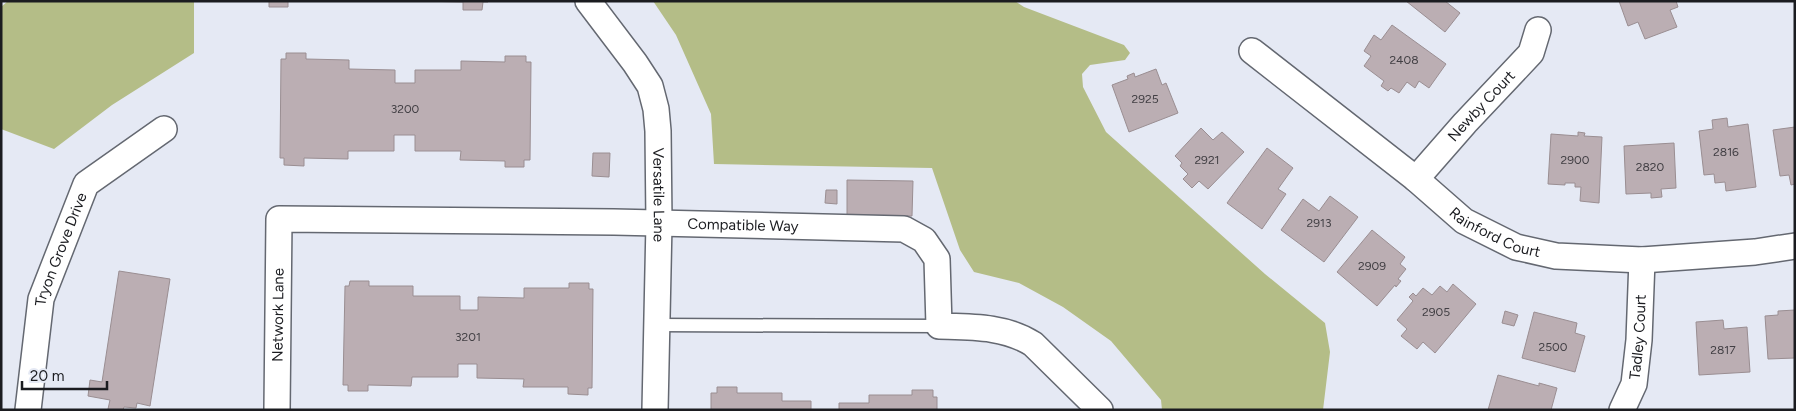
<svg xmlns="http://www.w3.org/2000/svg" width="1796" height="411" viewBox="0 0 1796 411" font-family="Figtree,sans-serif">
  <rect width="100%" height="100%" fill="#e5e9f4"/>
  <path fill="#b4bd87" d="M 8,1 L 194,1 L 194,53 L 112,105 L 54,149 L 1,129 L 1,7 Z
    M 653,1 L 1015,1 L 1024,7 L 1124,45 L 1130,53 L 1125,60 L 1090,65 L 1082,74 L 1083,87 L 1106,132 L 1265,274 L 1325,323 L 1330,352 L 1323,410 L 1162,410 L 1161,400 L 1111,341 L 1063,307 L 1019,283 L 974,272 L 960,250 L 932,168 L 714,164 L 711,114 L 676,35 Z"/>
  <path fill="#bbaeb3" stroke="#9a8e92" d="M 269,1 L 288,1 L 288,7 L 269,7 Z
    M 419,1 L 488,1 L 488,2 L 483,2 L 482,10 L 463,10 L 463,2 Z
    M 1406,1 L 1445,1 L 1460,13 L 1445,32 Z
    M 1619,1 L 1676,1 L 1678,7 L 1670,10 L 1677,27 L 1645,39 L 1638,22 L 1628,26 Z
    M 1392,25 L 1446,64 L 1429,88 L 1419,81 L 1415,88 L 1407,82 L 1399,93 L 1391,88 L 1388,91 L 1381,86 L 1384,81 L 1364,66 L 1371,56 L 1364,51 L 1374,35 L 1381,40 Z
    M 286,53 L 306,53 L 306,59 L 349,60 L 349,69 L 395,70 L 395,83 L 415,83 L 415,70 L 461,70 L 461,61 L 505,62 L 505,56 L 526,56 L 526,62 L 531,62 L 530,160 L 524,160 L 524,167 L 505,167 L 505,161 L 460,160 L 461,151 L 415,151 L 415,135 L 394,135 L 394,151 L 348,151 L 348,159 L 304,158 L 304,166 L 284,165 L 284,158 L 280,158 L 281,59 L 286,59 Z
    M 1156,69 L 1162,85 L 1166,83 L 1178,113 L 1129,132 L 1112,85 L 1128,79 L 1127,76 L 1134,73 L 1135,77 Z
    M 1727,118 L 1728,127 L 1748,124 L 1756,187 L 1726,191 L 1725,182 L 1715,183 L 1714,174 L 1704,175 L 1699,131 L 1713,129 L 1712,120 Z
    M 1795,127 L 1795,184 L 1791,185 L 1789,175 L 1780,176 L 1773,130 Z
    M 1201,128 L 1213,140 L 1222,132 L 1244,152 L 1208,189 L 1199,181 L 1192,188 L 1183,179 L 1188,174 L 1180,166 L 1182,163 L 1175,156 Z
    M 1578,132 L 1585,133 L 1584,136 L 1602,137 L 1599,203 L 1580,201 L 1581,187 L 1575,187 L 1575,183 L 1565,183 L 1565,185 L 1548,184 L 1551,134 L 1578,136 Z
    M 1674,143 L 1676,188 L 1661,189 L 1662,197 L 1651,198 L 1651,193 L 1626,194 L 1624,146 Z
    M 1267,148 L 1293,168 L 1278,189 L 1286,194 L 1262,229 L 1227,203 Z
    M 593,153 L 610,153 L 609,177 L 592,176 Z
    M 847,180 L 913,181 L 912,216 L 847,215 Z
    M 826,190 L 837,190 L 837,204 L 825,203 Z
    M 1330,196 L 1358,217 L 1324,262 L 1281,230 L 1303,199 L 1319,211 Z
    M 1372,230 L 1405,257 L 1400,264 L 1406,269 L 1398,279 L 1401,281 L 1396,287 L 1395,285 L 1377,306 L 1337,272 Z
    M 119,271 L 170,279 L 150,406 L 137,403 L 136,408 L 124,407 L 123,410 L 111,410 L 108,409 L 110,400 L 88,396 L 90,380 L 102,382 Z
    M 350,281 L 369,281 L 369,286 L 413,286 L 413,296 L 460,296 L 460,310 L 478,310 L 478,297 L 524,298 L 524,288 L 569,288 L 569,283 L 589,283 L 589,289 L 593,289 L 592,388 L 588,388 L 588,395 L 568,394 L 568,387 L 523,387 L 524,379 L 477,378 L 477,364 L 458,364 L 458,377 L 412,377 L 411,386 L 368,385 L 368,391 L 348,391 L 348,385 L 343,385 L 345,286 L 349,286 Z
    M 1453,284 L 1476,304 L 1435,353 L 1423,342 L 1417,349 L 1401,336 L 1407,329 L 1397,320 L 1413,301 L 1409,297 L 1413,293 L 1416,296 L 1423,288 L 1432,295 L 1440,286 L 1447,292 Z
    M 1795,310 L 1795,358 L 1768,359 L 1765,316 L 1778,315 L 1778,311 Z
    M 1505,311 L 1518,315 L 1514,326 L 1502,323 Z
    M 1534,312 L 1577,323 L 1575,333 L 1585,336 L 1575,372 L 1522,358 Z
    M 1723,320 L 1724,329 L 1747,327 L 1750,372 L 1699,375 L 1696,322 Z
    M 1498,375 L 1539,386 L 1539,383 L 1557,388 L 1551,410 L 1488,410 Z
    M 717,387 L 737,387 L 737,393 L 782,393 L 782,401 L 811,401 L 811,410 L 711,410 L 711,393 L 717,393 Z
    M 912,390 L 933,390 L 933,397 L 937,397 L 937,410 L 839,410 L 839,403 L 869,403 L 869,395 L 912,395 Z"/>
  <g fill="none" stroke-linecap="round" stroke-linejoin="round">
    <defs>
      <path id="service" d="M 656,325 L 939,326"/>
      <g id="minor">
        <path id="s1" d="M 588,1 L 635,63 L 650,86 L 656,109 L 658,131 L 659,223 L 655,410"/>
        <path id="s2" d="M 1252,51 L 1416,179 L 1464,221 L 1516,247 L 1556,256 L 1642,260 L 1755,252 L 1795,246"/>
        <path id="s3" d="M 1416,179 L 1465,123 L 1531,53 L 1538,30"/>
        <path id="s4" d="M 28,410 L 41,299 L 86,184 L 164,129"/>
        <path id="s5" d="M 277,410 L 279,219 L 614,222 L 904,229 L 924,240 L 937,259 L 939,326 C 971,327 1005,326 1033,344 L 1100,410"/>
        <path id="s6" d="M 1622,410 L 1634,384 L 1639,340 L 1642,260"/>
      </g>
    </defs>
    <use href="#service" stroke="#646871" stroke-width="15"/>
    <use href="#minor" stroke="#646871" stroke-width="28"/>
    <use href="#service" stroke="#fff" stroke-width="12"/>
    <use href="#minor" stroke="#fff" stroke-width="25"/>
  </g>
  <g text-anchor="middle" stroke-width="5" stroke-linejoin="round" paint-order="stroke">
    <g font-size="12" fill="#434045">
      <text x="1404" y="64">2408</text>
      <text x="1145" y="103">2925</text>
      <text x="405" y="113">3200</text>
      <text x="1726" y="156">2816</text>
      <text x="1207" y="164">2921</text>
      <text x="1575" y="164">2900</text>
      <text x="1650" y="171">2820</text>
      <text x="1319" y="227">2913</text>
      <text x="1372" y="270">2909</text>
      <text x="1436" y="316">2905</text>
      <text x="468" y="341">3201</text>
      <text x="1553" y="351">2500</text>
      <text x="1723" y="354">2817</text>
    </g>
    <g font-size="15" fill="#1b1c20" stroke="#e5e9f4">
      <text dy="5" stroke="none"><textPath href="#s3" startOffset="98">Newby Court</textPath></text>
      <text dy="5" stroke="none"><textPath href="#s1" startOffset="215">Versatile Lane</textPath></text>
      <text dy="5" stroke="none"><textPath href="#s5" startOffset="655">Compatible Way</textPath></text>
      <text dy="5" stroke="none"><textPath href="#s2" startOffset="305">Rainford Court</textPath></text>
      <text dy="5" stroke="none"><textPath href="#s4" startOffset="165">Tryon Grove Drive</textPath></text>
      <text dy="5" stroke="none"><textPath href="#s5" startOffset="95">Network Lane</textPath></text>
      <text dy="5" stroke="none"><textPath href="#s6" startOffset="76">Tadley Court</textPath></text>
    </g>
  </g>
  <rect width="1796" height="411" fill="none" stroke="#1b1c20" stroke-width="5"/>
  <path d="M22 381v8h85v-8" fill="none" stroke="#1b1c20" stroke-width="2.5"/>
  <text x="30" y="381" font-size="15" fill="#1b1c20" stroke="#e5e9f4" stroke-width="4" paint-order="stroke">20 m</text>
</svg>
